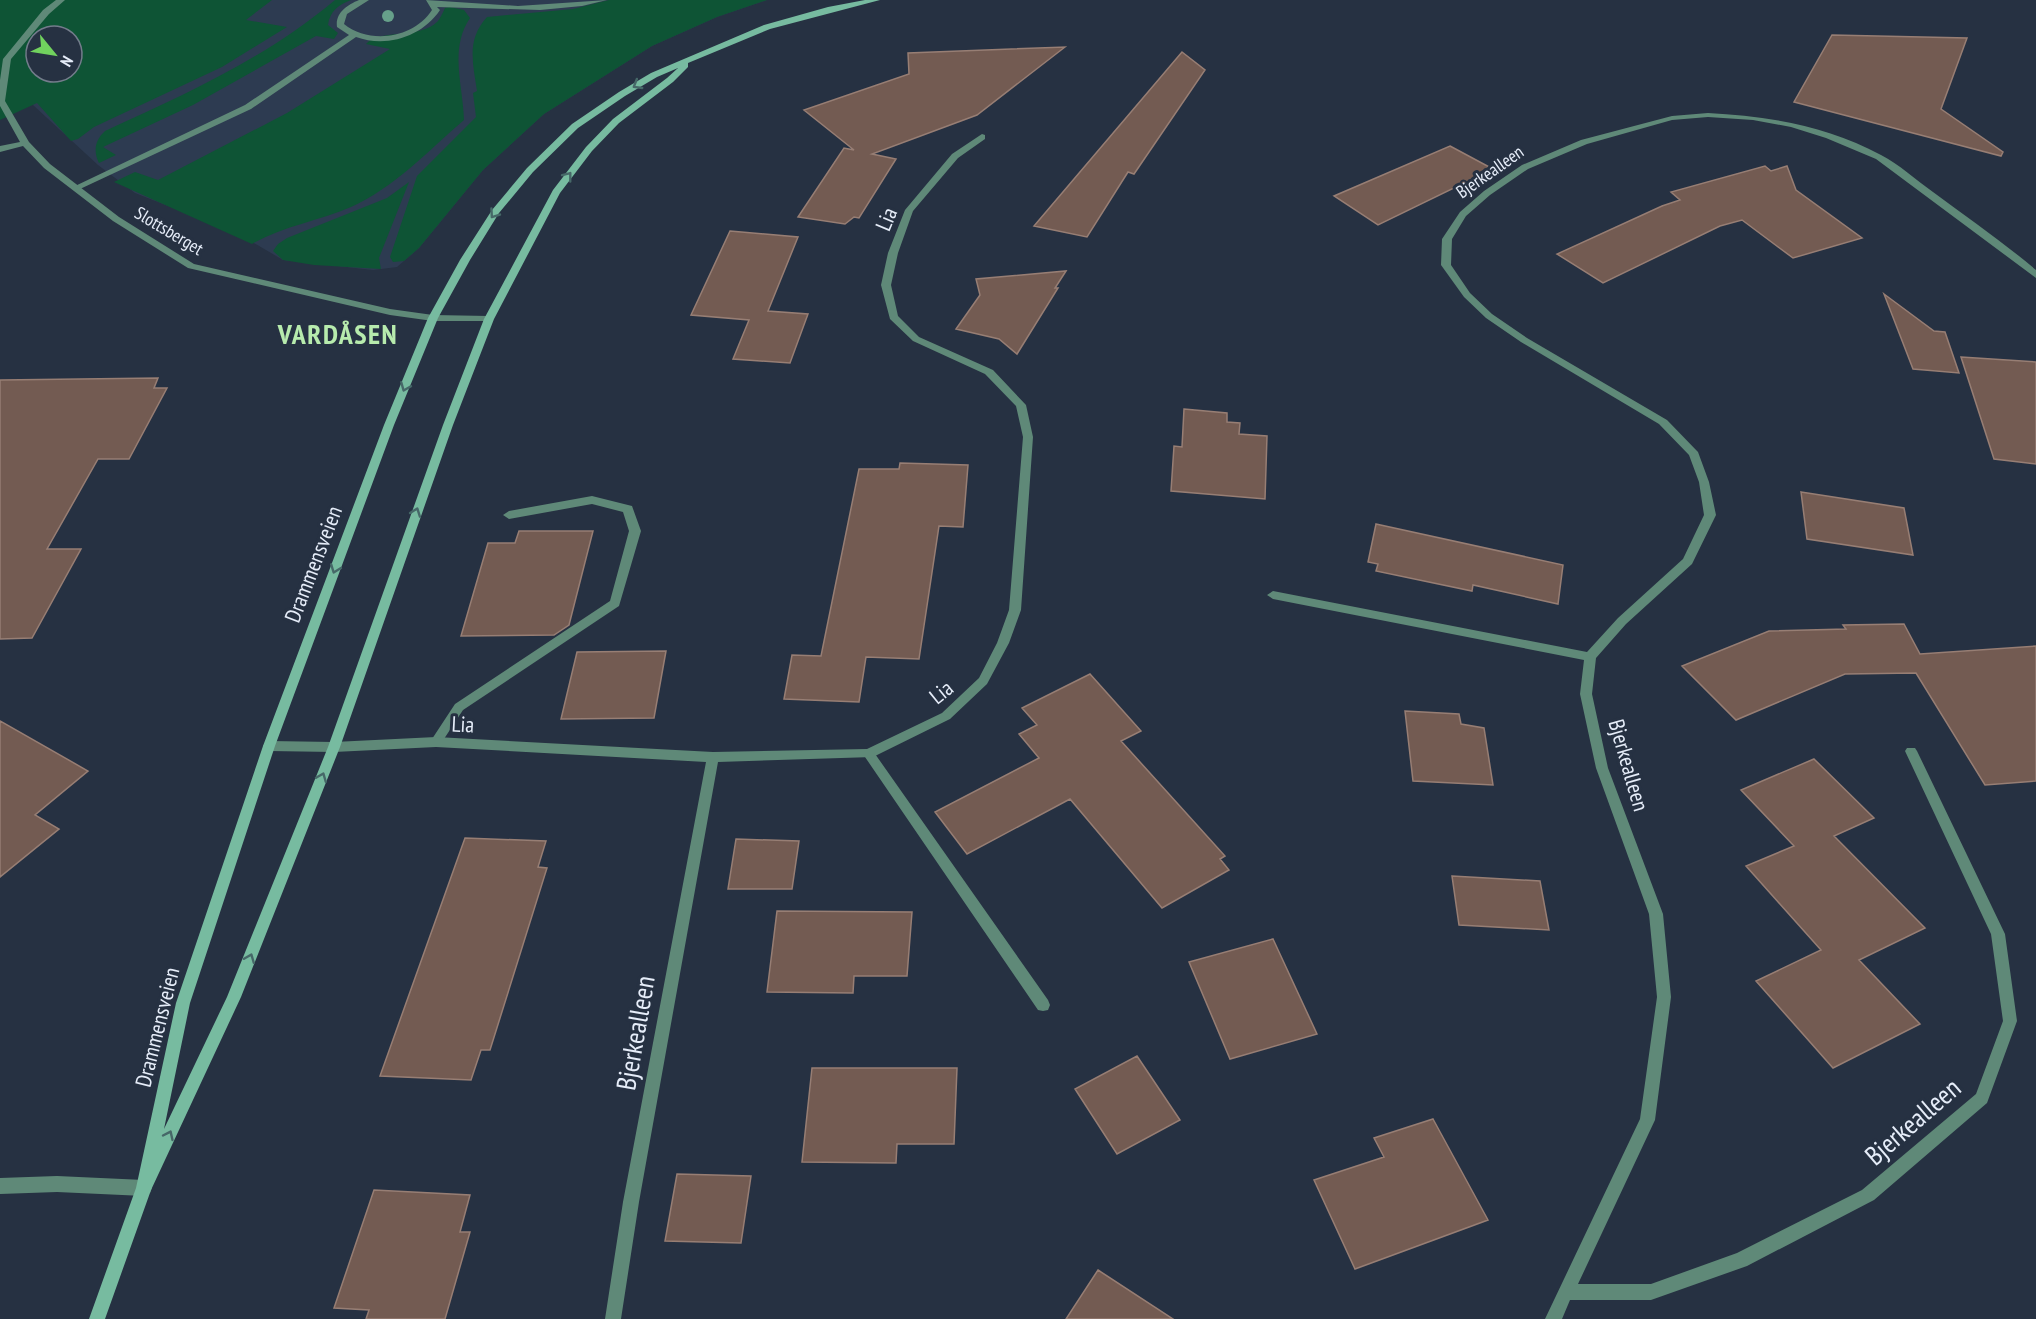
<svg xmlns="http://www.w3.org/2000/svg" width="2036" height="1319" viewBox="0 0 2036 1319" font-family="'PT Sans Narrow',sans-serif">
  <rect width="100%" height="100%" fill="#263142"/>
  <path fill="#2d3b51" d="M 126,0 L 767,0 L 717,17 L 652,46 L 544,114 L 483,170 L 419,248 L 397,267 L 373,270 L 283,260 L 237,233 L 135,193 L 98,165 L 33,105 L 18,82 L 36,72 L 72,72 L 72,36 Z"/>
  <path fill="#0e5435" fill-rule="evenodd" d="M 0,0 L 272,0 L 246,20 L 287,27 L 222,67 L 94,127 L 78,139 L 71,141 L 37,103 L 0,120 ZM 36,36 L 72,36 L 72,72 L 36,72 Z
    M 335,0 L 351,0 C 338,5 330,11 328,25 L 338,33 L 334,39 L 316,36 L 193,105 L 103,147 L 116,155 L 99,163 C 93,151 95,140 105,131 C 186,94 266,58 335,0 Z
    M 609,0 L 767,0 L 717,17 L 652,46 L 544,114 L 483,170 L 419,248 L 404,261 L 393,262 L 390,257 L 417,176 L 476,117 L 473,93 L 477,91 C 473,63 466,40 487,17 L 573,9 Z
    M 450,7 L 464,10 L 470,18 C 449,49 463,85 464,120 C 429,150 394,188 351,207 C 319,221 283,226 252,244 L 114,182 L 135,172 L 158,180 L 287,113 L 390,49 L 366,44 C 381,28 420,40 438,21 C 441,17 443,12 445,8 Z
    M 409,182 L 379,258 L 381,269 L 314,265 L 283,260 L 273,251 L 278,244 L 287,238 L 387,198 Z"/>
  <path fill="#735b52" stroke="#977e74" stroke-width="1.5" d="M 1832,35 L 1967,38 L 1941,109 L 2003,152 L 2001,156 L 1794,102 Z
    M 1065,47 L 977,115 L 872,154 L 896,159 L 859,218 L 854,217 L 845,224 L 798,217 L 844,148 L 854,150 L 804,110 L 909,74 L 908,53 Z
    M 1182,52 L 1205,70 L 1134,174 L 1128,172 L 1087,237 L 1034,226 Z
    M 1450,146 L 1493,169 L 1378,225 L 1334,196 Z
    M 1765,166 L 1771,171 L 1787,166 L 1796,190 L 1862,238 L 1793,258 L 1742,220 L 1720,226 L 1603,283 L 1557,254 L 1662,206 L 1680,200 L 1671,192 Z
    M 730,231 L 798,237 L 768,311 L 808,314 L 790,363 L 733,359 L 749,320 L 691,315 Z
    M 1066,271 L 1055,288 L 1058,288 L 1017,354 L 999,339 L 956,329 L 980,295 L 976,279 Z
    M 1884,294 L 1934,331 L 1945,332 L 1959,373 L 1913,369 Z
    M 1961,357 L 2036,362 L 2036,464 L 1994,459 Z
    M 158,378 L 154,388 L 167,388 L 129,459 L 98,459 L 47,549 L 81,549 L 32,638 L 0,639 L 0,380 Z
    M 1184,409 L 1227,413 L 1227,422 L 1240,423 L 1239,434 L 1267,436 L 1265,499 L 1171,491 L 1174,446 L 1182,447 Z
    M 900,463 L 968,465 L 963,527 L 939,526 L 919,659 L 866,657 L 859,702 L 784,699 L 792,655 L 821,656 L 859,469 L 899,469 Z
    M 1801,492 L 1904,508 L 1913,555 L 1807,539 Z
    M 1376,524 L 1563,565 L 1558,604 L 1473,585 L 1472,591 L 1376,571 L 1378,564 L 1368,562 Z
    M 519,531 L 593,531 L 569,625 L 554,635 L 461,636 L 488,543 L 515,543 Z
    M 1904,624 L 1920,654 L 2036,646 L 2036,781 L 1985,785 L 1916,673 L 1845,674 L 1736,720 L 1682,666 L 1769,631 L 1846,629 L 1843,625 Z
    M 666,651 L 654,718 L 561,719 L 577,652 Z
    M 1090,674 L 1141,731 L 1121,741 L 1225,856 L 1220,859 L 1229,870 L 1162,908 L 1070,799 L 967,854 L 935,812 L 1039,758 L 1019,734 L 1037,725 L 1022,708 Z
    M 1405,711 L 1459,714 L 1461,724 L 1484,728 L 1493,785 L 1413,781 Z
    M 0,721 L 88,771 L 35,815 L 59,829 L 0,877 Z
    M 1814,759 L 1874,818 L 1834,836 L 1925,928 L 1859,960 L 1920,1024 L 1833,1068 L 1756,981 L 1821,950 L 1746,866 L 1794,846 L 1741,790 Z
    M 465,838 L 546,841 L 538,867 L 547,868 L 490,1050 L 481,1050 L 471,1080 L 380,1076 Z
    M 736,839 L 799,841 L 792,889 L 728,889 Z
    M 1452,876 L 1540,881 L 1549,930 L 1459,925 Z
    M 777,911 L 912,912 L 907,976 L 854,976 L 853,993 L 767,992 Z
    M 1273,939 L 1317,1034 L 1230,1059 L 1189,962 Z
    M 1137,1056 L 1180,1120 L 1117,1154 L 1075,1089 Z
    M 812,1068 L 957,1068 L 954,1144 L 897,1144 L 896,1163 L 802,1162 Z
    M 1433,1119 L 1488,1220 L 1355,1269 L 1314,1180 L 1384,1157 L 1374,1138 Z
    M 677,1174 L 751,1176 L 741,1243 L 665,1241 Z
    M 374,1190 L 470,1195 L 460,1232 L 470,1232 L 445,1319 L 366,1319 L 369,1310 L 334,1308 Z
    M 1098,1270 L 1173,1319 L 1066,1319 Z"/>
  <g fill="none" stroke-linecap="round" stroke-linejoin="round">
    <path fill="#5f8978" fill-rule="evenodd" d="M 359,0 L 369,0 L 347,14 L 344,24 C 370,45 414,38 432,10 L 426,0 L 518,6 L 607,0 L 582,6 L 540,10 L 437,7 L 440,10 C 422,37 386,48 356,37 L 251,109 L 80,189 L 73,187 L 245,105 L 349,35 L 337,27 C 335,13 347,5 359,0 Z
      M 592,496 L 632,506 L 641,531 L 619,606 L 463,710 L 440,745 L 432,745 L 430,742 L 432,739 L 455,704 L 610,601 L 629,531 L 623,512 L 592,504 L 509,519 L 503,515 L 509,511 Z
      M 869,749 L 873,751 L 1048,1000 L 1050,1005 L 1048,1010 L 1043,1011 L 1038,1010 L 865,757 L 863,754 L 865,751 Z"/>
    <path fill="#5f8978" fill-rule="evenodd" d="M 56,0 L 65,0 L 49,14 L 11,59 L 5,101 L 29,142 L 50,164 L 119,217 L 194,264 L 390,309 L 433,315 L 489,316 L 492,317 L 492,321 L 433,321 L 390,315 L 188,268 L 113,221 L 44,168 L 23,146 L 0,152 L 0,146 L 20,142 L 0,106 L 0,80 L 3,59 L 43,10 Z
      M 1708,113 C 1768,116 1827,126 1881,155 C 1899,164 1916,180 1933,192 C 1968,218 2003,242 2036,270 L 2036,278 L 1876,159 L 1826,138 L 1791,127 L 1753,120 L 1708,117 L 1672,120 L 1587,144 L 1528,169 L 1490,195 L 1466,216 L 1452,239 L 1451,265 L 1470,293 L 1492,314 L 1527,338 L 1667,420 L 1698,452 L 1709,482 L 1716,515 L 1692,564 L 1626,624 L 1596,658 L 1592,694 L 1608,768 L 1663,914 L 1671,997 L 1655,1120 L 1578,1284 L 1651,1284 L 1737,1253 L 1862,1190 L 1976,1094 L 2003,1021 L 1991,934 L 1905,751 L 1907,748 L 1915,748 L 1917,751 L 2005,934 L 2017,1021 L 1987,1103 L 1874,1200 L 1747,1266 L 1651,1300 L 1570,1300 L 1562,1319 L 1545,1319 L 1640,1119 L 1657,997 L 1649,914 L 1596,768 L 1580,694 L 1584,660 L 1273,599 L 1267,595 L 1273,591 L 1587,652 L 1618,618 L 1683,559 L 1704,515 L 1699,482 L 1689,455 L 1659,424 L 1521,342 L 1486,318 L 1464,297 L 1441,265 L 1442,239 L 1460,212 L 1484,191 L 1522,165 L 1581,140 L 1672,116 Z
      M 982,134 L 985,135 L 985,139 L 958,158 L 913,211 L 898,253 L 891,285 L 898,316 L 919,337 L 993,370 L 1026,405 L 1033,437 L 1021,610 L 1009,643 L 987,684 L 950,719 L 873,757 L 718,762 L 639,1202 L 621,1319 L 605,1319 L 623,1202 L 706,762 L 436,747 L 334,752 L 269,751 L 265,749 L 263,746 L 265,743 L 269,741 L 334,742 L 436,737 L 713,752 L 867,749 L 942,713 L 979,678 L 997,643 L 1009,610 L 1023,437 L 1016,406 L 985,374 L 913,341 L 890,319 L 881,285 L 888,253 L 905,210 L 952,154 Z
      M 57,1176 L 144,1180 L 150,1183 L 152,1188 L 150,1193 L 144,1196 L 57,1192 L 0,1194 L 0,1178 Z"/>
    <path fill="#77bba0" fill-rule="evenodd" d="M 865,0 L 880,0 L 770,29 L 688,63 L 688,67 L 673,82 L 619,123 L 592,151 L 560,193 L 494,319 L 453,425 L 340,747 L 241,997 L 151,1190 L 105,1319 L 89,1319 L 136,1188 L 176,1003 L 263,746 L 384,425 L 428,318 L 460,260 L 492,210 L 527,168 L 572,124 L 619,92 L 651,73 L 764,25 L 828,7 ZM 678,68 L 667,78 L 613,119 L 586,147 L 553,190 L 484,319 L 443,425 L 328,747 L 227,997 L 164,1129 L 190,1003 L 275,746 L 394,425 L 438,318 L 470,260 L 499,213 L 533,172 L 578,128 L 625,96 L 657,77 Z"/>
  </g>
  <circle fill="#66a08a" cx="388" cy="16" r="6"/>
  <defs><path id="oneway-chevron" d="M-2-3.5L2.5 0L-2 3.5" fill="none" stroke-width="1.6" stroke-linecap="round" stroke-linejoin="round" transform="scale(1.5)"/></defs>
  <g stroke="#466868">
    <use href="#oneway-chevron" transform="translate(637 85) rotate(149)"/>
    <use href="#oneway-chevron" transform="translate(568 176) rotate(-52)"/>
    <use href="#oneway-chevron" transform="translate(494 214) rotate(125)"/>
    <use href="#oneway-chevron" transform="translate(405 387) rotate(112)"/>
    <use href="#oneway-chevron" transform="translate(416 512) rotate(-70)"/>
    <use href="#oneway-chevron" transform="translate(335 569) rotate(111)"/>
    <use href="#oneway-chevron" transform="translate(322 777) rotate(-68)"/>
    <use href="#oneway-chevron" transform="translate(250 958) rotate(-68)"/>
    <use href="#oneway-chevron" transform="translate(169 1135) rotate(-65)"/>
  </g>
  <g text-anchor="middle" stroke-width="6" stroke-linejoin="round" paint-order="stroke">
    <g font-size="18" fill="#e6edf9" stroke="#263142">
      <text transform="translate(1490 172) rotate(-35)" y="6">Bjerkealleen</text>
      <text transform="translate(169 231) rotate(31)" y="6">Slottsberget</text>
    </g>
    <g font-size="22" fill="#e6edf9" stroke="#263142">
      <text transform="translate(886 219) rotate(-67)" y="8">Lia</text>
      <text transform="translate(313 564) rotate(-69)" y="8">Drammensveien</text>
      <text transform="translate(941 692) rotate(-39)" y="8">Lia</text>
      <text transform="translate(463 724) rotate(3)" y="8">Lia</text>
      <text transform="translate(1629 765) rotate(74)" y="8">Bjerkealleen</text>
      <text transform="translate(157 1027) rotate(-76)" y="8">Drammensveien</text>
    </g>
    <g font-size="27" fill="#e6edf9" stroke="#263142">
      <text transform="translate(636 1033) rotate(-80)" y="9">Bjerkealleen</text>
      <text transform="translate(1913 1122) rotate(-41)" y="9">Bjerkealleen</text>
    </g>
    <g font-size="28" font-weight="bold" letter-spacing="1.5" fill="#b7ebad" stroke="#263142">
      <text x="338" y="344">VARDÅSEN</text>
    </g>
  </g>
  <g transform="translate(54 54) rotate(120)"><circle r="28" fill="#263142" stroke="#737c8b" stroke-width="1.5"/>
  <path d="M0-4.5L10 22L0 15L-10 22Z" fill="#71d25e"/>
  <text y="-9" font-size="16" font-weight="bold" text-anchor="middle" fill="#e6edf9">N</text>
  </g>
</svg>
